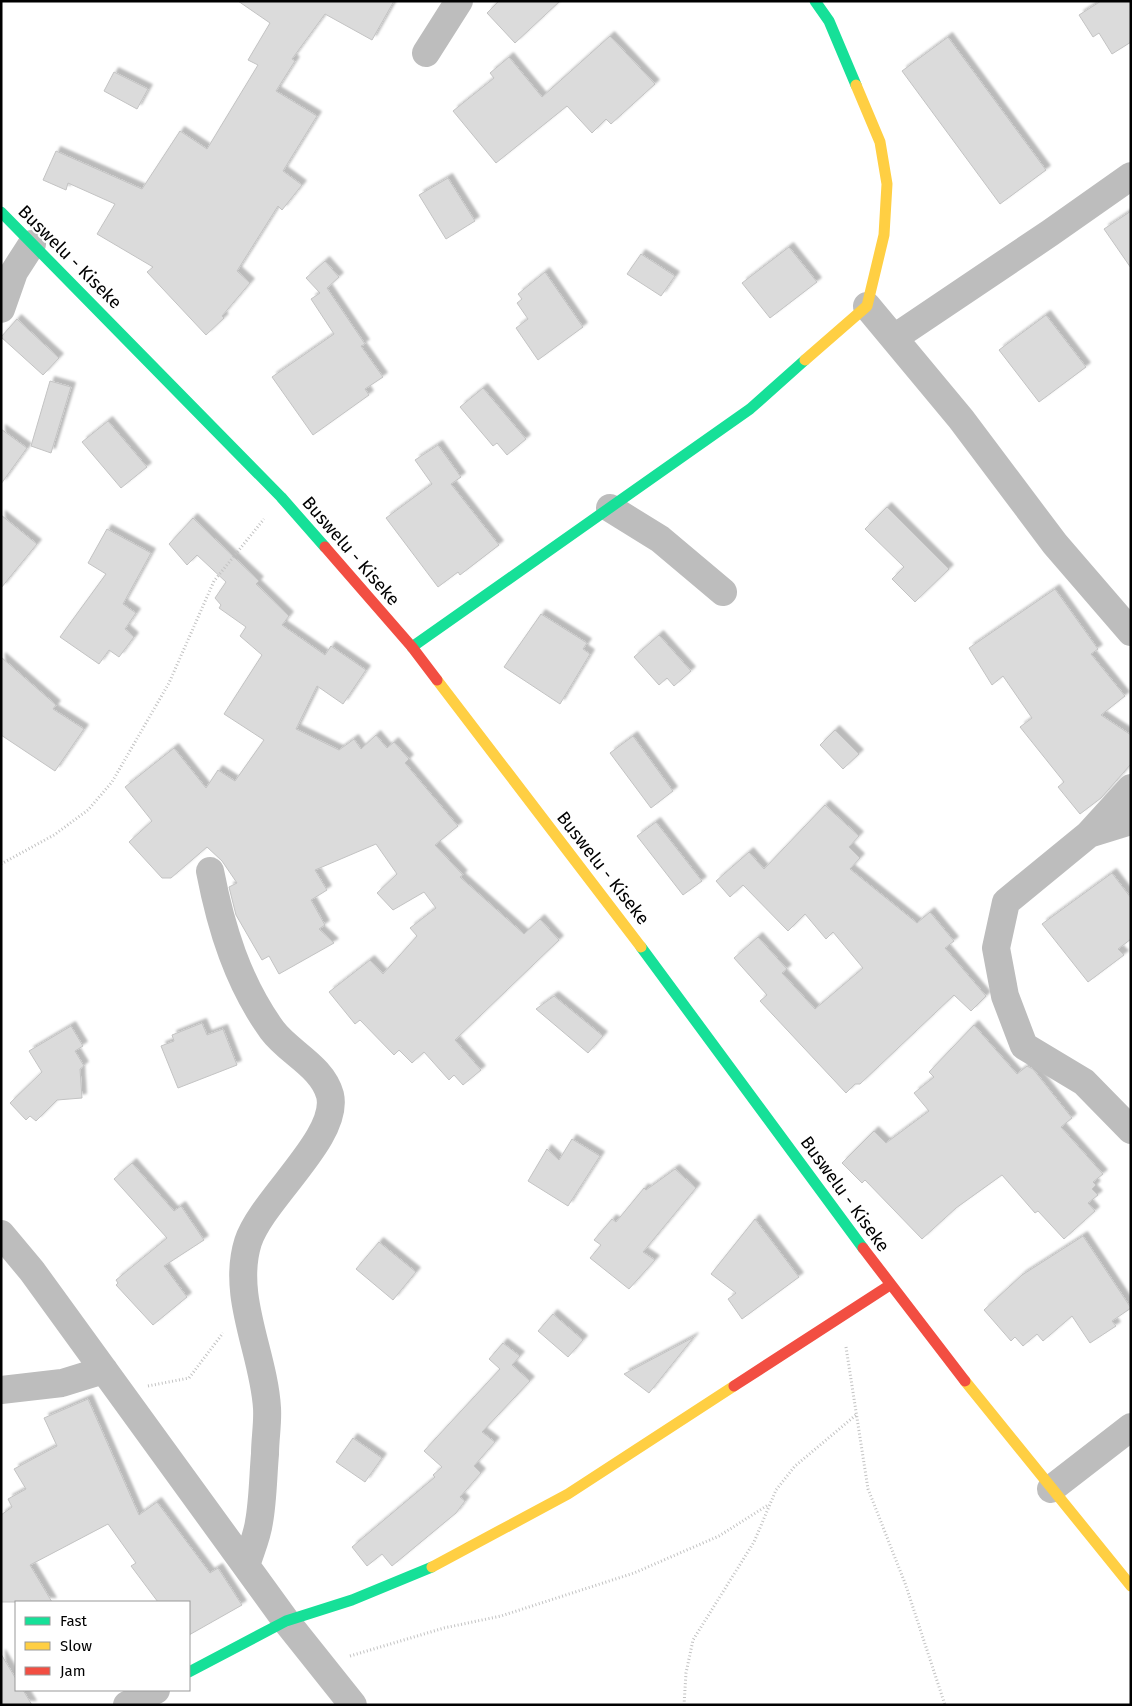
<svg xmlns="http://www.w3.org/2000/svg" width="1132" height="1706" viewBox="0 0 1132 1706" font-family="'Fira Sans',sans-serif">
  <defs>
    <filter id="shadow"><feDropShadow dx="4.5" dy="-4.5" stdDeviation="1" flood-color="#0004"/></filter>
  </defs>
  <rect width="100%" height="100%" fill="#fff"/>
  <path fill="#dbdbdb" stroke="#c3c3c3" filter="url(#shadow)" d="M 238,1 L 394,1 L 372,40 L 325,14 L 292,59 L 295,61 L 276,91 L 317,116 L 283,171 L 302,185 L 282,210 L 278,206 L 237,271 L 250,283 L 222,316 L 224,318 L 206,335 L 147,272 L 153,267 L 97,234 L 115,204 L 68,183 L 66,190 L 43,180 L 56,151 L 142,189 L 180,131 L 207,149 L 258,65 L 248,60 L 270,23 Z
    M 499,1 L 560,1 L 515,43 L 487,13 Z
    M 1101,1 L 1131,1 L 1131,42 L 1112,54 L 1099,33 L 1093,37 L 1079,15 Z
    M 610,36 L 655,84 L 611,124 L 606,119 L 592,133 L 567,106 L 496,163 L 453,111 L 494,78 L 490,73 L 509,57 L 542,97 Z
    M 948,37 L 1046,170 L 1000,204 L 902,71 Z
    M 114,72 L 148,89 L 137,109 L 104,91 Z
    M 448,178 L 475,221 L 446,239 L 419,195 Z
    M 1131,211 L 1131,268 L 1104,229 Z
    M 789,247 L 817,282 L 770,318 L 742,283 Z
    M 641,254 L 675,276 L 661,296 L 627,274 Z
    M 325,261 L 339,277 L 327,288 L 365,344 L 361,346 L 383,377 L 365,389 L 369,395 L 313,435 L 272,377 L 334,334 L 311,299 L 320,293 L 306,278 Z
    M 545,272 L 583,327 L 538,360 L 516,328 L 528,319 L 517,303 L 522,299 L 518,294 Z
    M 1046,315 L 1086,367 L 1039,402 L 999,350 Z
    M 17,319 L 59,358 L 43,375 L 1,337 Z
    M 50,381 L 71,387 L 51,453 L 31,446 Z
    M 483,388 L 526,439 L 507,455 L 497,443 L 493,446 L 460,407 Z
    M 108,421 L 147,467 L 121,488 L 82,442 Z
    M 1,429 L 27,448 L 1,484 Z
    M 438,445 L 461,477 L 451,484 L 499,545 L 460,575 L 458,572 L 438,587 L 386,518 L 432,484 L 415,460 Z
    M 887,507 L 949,569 L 915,602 L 892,579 L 904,567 L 865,529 Z
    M 1,515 L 37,544 L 1,588 Z
    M 193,518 L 259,581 L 256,584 L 289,616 L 282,625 L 325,655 L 331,646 L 366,670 L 343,704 L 317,686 L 296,729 L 339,750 L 354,739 L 361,749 L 376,735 L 387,748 L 394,742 L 409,759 L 405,763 L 458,826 L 435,845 L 463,875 L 460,877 L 524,934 L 540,919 L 559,940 L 455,1040 L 481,1070 L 463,1085 L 454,1075 L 449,1080 L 424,1052 L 412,1063 L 399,1050 L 394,1055 L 360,1020 L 355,1024 L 329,992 L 370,960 L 383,974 L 417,936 L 410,928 L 436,908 L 424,892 L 393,910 L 377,893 L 397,874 L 376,844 L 315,870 L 327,890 L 311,900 L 325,925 L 319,929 L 334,943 L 279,974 L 269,956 L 262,960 L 236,915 L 229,887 L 237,883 L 222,861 L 207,847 L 171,878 L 162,878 L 129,842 L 152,821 L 125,787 L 174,748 L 206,788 L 218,770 L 235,781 L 264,740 L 224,714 L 262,655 L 240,636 L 246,627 L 219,608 L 221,605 L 215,598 L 226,582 L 197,555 L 187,565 L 169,544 Z
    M 107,529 L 151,553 L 123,604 L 136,613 L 125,629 L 134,637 L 119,657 L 109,650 L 99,664 L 60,637 L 106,574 L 88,563 Z
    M 1055,589 L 1098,649 L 1091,654 L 1125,696 L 1101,715 L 1131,735 L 1131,764 L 1101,798 L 1080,814 L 1058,787 L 1064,782 L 1020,727 L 1032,718 L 1003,676 L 992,685 L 969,648 Z
    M 541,614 L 587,643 L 583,649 L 590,654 L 560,704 L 504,667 Z
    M 659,635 L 691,671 L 674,686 L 667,678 L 659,685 L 634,657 Z
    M 1,657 L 56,705 L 53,709 L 84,729 L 55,771 L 1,735 Z
    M 835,730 L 859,754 L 843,769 L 820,745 Z
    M 633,736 L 673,791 L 651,808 L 610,753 Z
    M 825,805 L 859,836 L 849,847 L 860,858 L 850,869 L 917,923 L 930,912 L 954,941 L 945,948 L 986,996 L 971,1011 L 954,995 L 860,1084 L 855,1084 L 846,1093 L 760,1001 L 767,995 L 734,958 L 758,937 L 787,969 L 782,973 L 815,1009 L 863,968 L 833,932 L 826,939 L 805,914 L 788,931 L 743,885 L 730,897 L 716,881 L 749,852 L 764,869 Z
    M 656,822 L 702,881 L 683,895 L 637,836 Z
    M 1112,873 L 1131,898 L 1131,939 L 1118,949 L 1124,955 L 1088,982 L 1042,924 Z
    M 554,996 L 603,1036 L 588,1053 L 536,1009 Z
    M 202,1023 L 207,1035 L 223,1029 L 237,1065 L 178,1088 L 161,1046 L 174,1041 L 172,1035 Z
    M 974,1025 L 1017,1074 L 1027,1066 L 1033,1069 L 1072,1118 L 1061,1127 L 1103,1174 L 1093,1182 L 1096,1185 L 1092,1189 L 1098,1195 L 1088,1203 L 1095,1211 L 1064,1239 L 1038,1211 L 1035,1213 L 1002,1175 L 956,1208 L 922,1239 L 865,1180 L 862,1183 L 842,1163 L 874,1131 L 886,1143 L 929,1111 L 914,1093 L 934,1077 L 929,1072 Z
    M 71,1026 L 83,1046 L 75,1051 L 84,1066 L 80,1069 L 82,1098 L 57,1100 L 36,1121 L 30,1116 L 26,1120 L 10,1103 L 42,1072 L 29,1051 Z
    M 572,1139 L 600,1156 L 568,1206 L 528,1181 L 547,1149 L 559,1160 Z
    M 132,1163 L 174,1211 L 181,1206 L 204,1240 L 164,1266 L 187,1297 L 153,1325 L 116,1285 L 118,1283 L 116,1280 L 167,1238 L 114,1179 Z
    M 675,1169 L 696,1188 L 643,1252 L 655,1260 L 629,1289 L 590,1258 L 601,1245 L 594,1240 L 612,1219 L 616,1222 L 644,1188 L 646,1190 Z
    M 755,1219 L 799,1277 L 742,1319 L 728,1299 L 736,1293 L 711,1274 Z
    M 1083,1236 L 1131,1308 L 1112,1321 L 1116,1326 L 1090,1343 L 1072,1316 L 1043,1341 L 1037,1334 L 1023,1346 L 1015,1337 L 1011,1341 L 984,1310 L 1022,1275 Z
    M 379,1242 L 416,1272 L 393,1300 L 356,1269 Z
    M 553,1314 L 583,1340 L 568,1357 L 538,1331 Z
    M 694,1337 L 649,1393 L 624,1374 L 643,1364 Z
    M 503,1343 L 520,1356 L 512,1365 L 530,1381 L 482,1432 L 495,1442 L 474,1466 L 481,1473 L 460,1497 L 465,1501 L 456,1513 L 392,1566 L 382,1554 L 367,1566 L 352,1547 L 435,1477 L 433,1475 L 442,1467 L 424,1451 L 500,1369 L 489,1359 Z
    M 88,1399 L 139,1515 L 157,1502 L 210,1573 L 218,1568 L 242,1605 L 189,1635 L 189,1602 L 158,1602 L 131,1566 L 136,1563 L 108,1524 L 30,1565 L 52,1602 L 1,1602 L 1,1515 L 12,1507 L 8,1499 L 26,1489 L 14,1469 L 57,1446 L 44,1418 Z
    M 353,1438 L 382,1458 L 365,1482 L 336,1462 Z
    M 1,1654 L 16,1679 L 16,1690 L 23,1690 L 32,1705 L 1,1705 Z"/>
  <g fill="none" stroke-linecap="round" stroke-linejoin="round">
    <path stroke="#c2c2c2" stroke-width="3" stroke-dasharray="1 2.5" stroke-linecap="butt" d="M 1,864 L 54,835 L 88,810 L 112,782 L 169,683 L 214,581 L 264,519
      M 846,1347 L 868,1489 L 905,1583 L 945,1705
      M 148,1386 L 189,1378 L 223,1333
      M 350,1656 L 444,1628 L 501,1616 L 634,1573 L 719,1536 L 768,1505
      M 684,1705 L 686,1673 L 693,1640 L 754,1542 L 776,1490 L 795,1466 L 857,1414"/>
    <path stroke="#bdbdbd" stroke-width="28" d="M 426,53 L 459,1
      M 867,306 L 961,419 L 1055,544 L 1131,632
      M 1,309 L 14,272 L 32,244
      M 894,338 L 1050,233 L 1131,176
      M 610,508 L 660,539 L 723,592
      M 1131,788 L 1089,834 L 1006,902 L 996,948 L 1005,996 L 1024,1046 L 1084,1082 L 1131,1130
      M 1089,834 L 1131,821
      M 210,871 C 221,928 238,983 272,1030 C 289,1053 322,1066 330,1095 C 340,1137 262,1199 248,1242 C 231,1296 264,1354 267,1408 C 268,1423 265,1439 265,1454 C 263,1476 263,1500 259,1522 C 257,1537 250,1552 246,1566
      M 1,1234 L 32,1271 L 286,1621 L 353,1705
      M 1,1390 L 62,1383 L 104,1370
      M 1051,1489 L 1131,1427
      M 127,1705 L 156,1690"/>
    <path stroke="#16e098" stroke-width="11" d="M 815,1 L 829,21 L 856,85
      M 1,212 L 281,497 L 325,547
      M 412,647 L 750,409 L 805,360
      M 641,947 L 863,1248
      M 189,1672 L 286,1621 L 352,1600 L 432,1567"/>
    <path stroke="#ffcf43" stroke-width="11" d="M 805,360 L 867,306 L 884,235 L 887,184 L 880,142 L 856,85
      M 437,680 L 641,947
      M 965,1381 L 1131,1586
      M 432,1567 L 568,1494 L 734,1386"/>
    <path stroke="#f24e42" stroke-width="11" d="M 325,547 L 412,647 L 437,680
      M 863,1248 L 965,1381
      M 734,1386 L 890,1285"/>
  </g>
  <g text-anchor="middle" stroke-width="4" stroke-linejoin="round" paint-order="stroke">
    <g font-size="18" fill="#000" stroke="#fff">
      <text transform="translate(70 257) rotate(45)" y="6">Buswelu - Kiseke</text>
      <text transform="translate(351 551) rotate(49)" y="6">Buswelu - Kiseke</text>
      <text transform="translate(603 868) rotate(52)" y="6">Buswelu - Kiseke</text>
      <text transform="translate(845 1194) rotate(54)" y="6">Buswelu - Kiseke</text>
    </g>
  </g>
  <rect width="1132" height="1706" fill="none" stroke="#000000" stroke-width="5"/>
  <rect x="15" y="1601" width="175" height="90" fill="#ffffff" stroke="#999999"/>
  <rect x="25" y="1617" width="25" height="8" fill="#16e098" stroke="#999999"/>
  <text x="60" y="1626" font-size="15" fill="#000000">Fast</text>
  <rect x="25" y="1642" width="25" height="8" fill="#ffcf43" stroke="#999999"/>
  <text x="60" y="1651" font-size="15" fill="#000000">Slow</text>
  <rect x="25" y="1667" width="25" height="8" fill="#f24e42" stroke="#999999"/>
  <text x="60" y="1676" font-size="15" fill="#000000">Jam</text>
</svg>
